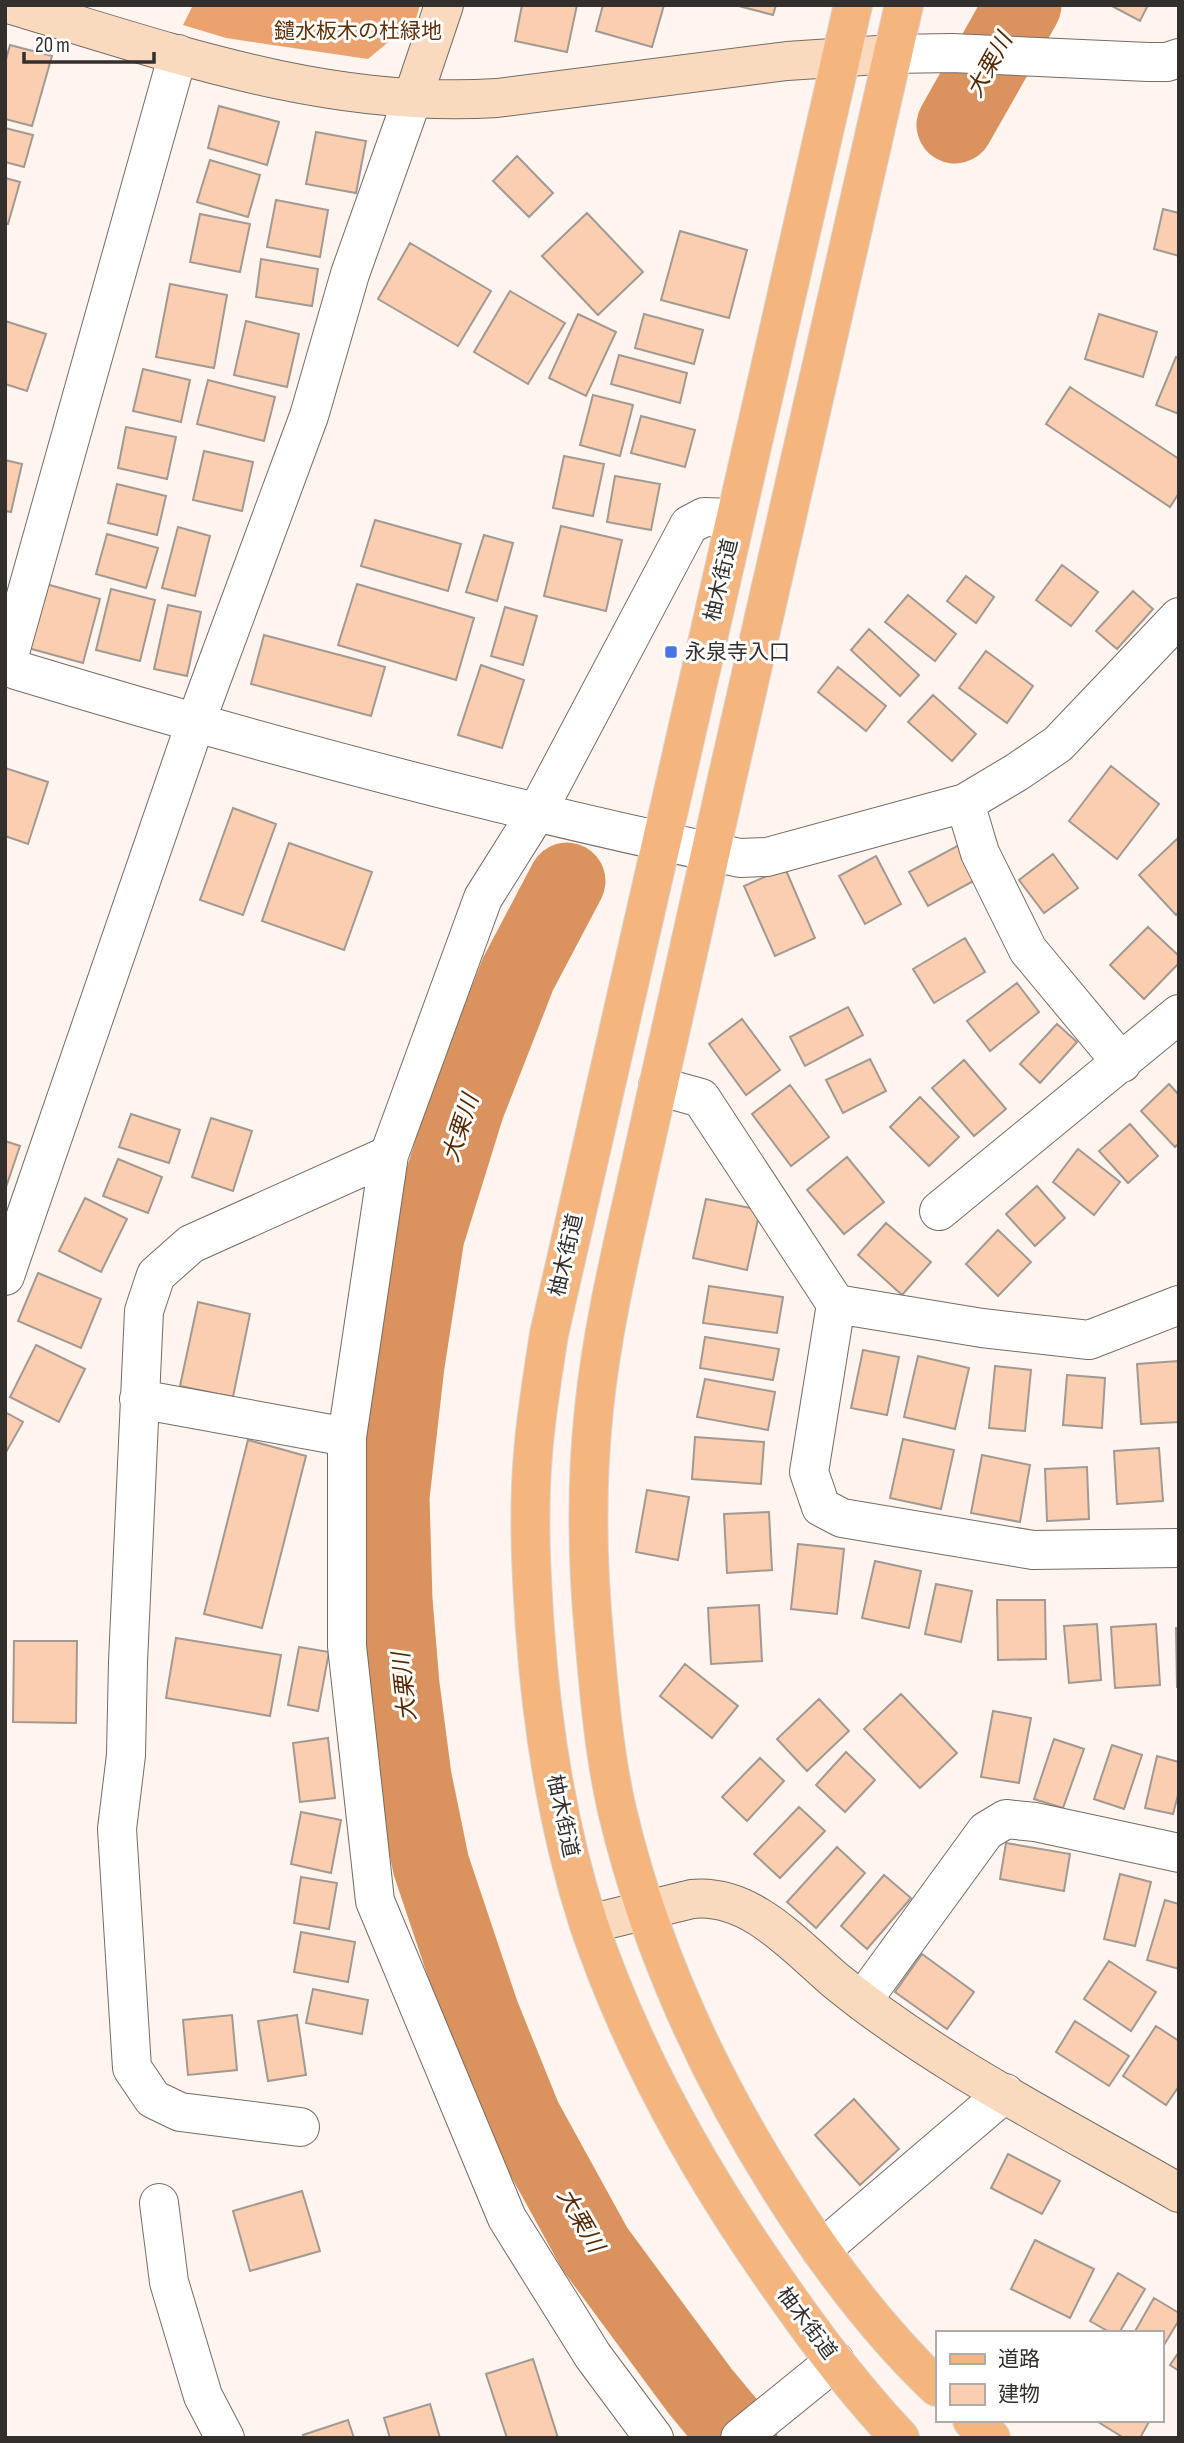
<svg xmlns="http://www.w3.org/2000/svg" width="1184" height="2443" viewBox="0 0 1184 2443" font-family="'Sofia Sans Condensed','Noto Sans JP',sans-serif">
  <rect width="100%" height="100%" fill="#fff5ee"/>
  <path fill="#eba26f" d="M 193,5 L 420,5 L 416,19 L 368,59 L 226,38 L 183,25 Z"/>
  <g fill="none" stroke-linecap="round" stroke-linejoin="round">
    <path stroke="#da925f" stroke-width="77" d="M 955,125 L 1023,5
      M 567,881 L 518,974 L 466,1107 L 426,1236 L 406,1365 L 391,1497 L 394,1600 L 401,1685 L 413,1777 L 431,1865 L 481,2014 L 523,2118 L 595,2249 L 700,2391 L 739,2438"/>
  </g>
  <path fill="#fcceb0" stroke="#a39993" stroke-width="2" d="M 522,5 L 577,5 L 567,52 L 515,41 Z
    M 603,5 L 664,5 L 652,47 L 596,31 Z
    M 735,5 L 776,5 L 773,15 Z
    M 1110,5 L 1148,5 L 1140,21 Z
    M 10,45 L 52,56 L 32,126 L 5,119 L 5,63 Z
    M 219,106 L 279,122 L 267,165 L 208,148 Z
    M 5,128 L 33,135 L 24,167 L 5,162 Z
    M 316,132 L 366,141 L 356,193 L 306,184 Z
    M 517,156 L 553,193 L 529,217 L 493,181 Z
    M 210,160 L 260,175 L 248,217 L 197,202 Z
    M 5,178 L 20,182 L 8,224 L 5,223 Z
    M 276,200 L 328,210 L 320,257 L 267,247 Z
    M 1163,209 L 1179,213 L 1179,256 L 1154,249 Z
    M 587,213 L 643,272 L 598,315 L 542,256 Z
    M 200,214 L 250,224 L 240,272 L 190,262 Z
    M 680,231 L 747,250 L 729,318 L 661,300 Z
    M 410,243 L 491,291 L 458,346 L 378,299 Z
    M 261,259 L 318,269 L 312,306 L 256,297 Z
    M 170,284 L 227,295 L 214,368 L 156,357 Z
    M 510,291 L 565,323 L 528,384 L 474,352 Z
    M 578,314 L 616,332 L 586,396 L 549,378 Z
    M 644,314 L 703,330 L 694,364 L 635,348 Z
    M 1099,314 L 1157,332 L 1143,377 L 1085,359 Z
    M 5,321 L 46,334 L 27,391 L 5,384 Z
    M 246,321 L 299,334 L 287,387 L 234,375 Z
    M 619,355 L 687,373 L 680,403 L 611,384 Z
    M 1176,357 L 1179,358 L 1179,414 L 1156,405 Z
    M 143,369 L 190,380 L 181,422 L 133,411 Z
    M 208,380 L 275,397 L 264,441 L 197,424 Z
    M 1070,387 L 1179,459 L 1179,493 L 1170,507 L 1046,424 Z
    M 593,395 L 633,405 L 620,456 L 580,445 Z
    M 641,416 L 695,430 L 685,467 L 631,453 Z
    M 126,427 L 176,437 L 167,479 L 118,468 Z
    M 204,451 L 253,462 L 242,511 L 193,500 Z
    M 564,456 L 604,464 L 593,516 L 553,508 Z
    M 5,460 L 22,464 L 11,512 L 5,511 Z
    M 615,476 L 660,484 L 651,530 L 607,522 Z
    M 117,484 L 166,496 L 157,535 L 108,523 Z
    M 375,520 L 461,544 L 448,591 L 361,566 Z
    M 561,526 L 622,540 L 606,611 L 544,596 Z
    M 178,527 L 210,536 L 195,596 L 162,588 Z
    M 107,534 L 158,548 L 146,588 L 96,574 Z
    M 484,535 L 513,543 L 497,601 L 466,592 Z
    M 1062,565 L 1098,592 L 1071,626 L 1036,600 Z
    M 966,576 L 994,597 L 976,623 L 947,601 Z
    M 46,584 L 100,599 L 83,663 L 28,648 Z
    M 357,584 L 474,618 L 456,680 L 338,645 Z
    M 111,589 L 155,600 L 140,661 L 96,650 Z
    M 1133,591 L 1153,609 L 1117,649 L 1096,631 Z
    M 908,595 L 956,634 L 935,661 L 885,622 Z
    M 168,605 L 201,612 L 187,676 L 154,669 Z
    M 505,607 L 537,616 L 523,665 L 491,656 Z
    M 869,629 L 919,675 L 900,696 L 851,650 Z
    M 264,635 L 385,667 L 371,716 L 251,684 Z
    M 986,651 L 1033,686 L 1007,723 L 959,688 Z
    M 481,665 L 524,680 L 502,748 L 458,735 Z
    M 838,667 L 886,706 L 866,731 L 818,692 Z
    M 933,695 L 976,734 L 952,761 L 908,722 Z
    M 1111,766 L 1159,804 L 1117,859 L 1069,821 Z
    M 5,768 L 48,782 L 28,844 L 5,836 Z
    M 233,808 L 276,824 L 243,915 L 200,900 Z
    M 1179,837 L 1179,912 L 1176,915 L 1139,875 Z
    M 289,843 L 372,872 L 344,950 L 262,921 Z
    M 959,845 L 977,879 L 928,906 L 909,872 Z
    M 1053,854 L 1078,888 L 1044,913 L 1019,880 Z
    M 876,856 L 901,904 L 865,924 L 839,876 Z
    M 785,868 L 815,938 L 775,956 L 744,886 Z
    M 1148,927 L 1179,956 L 1179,963 L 1144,999 L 1110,965 Z
    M 965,938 L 985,972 L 934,1003 L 913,969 Z
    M 1017,983 L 1039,1012 L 990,1051 L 967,1021 Z
    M 848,1007 L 863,1035 L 805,1066 L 790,1037 Z
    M 742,1019 L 780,1070 L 746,1095 L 709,1044 Z
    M 1057,1024 L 1077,1042 L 1040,1083 L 1020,1064 Z
    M 870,1059 L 886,1091 L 843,1113 L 826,1080 Z
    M 964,1060 L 1006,1109 L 974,1136 L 932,1088 Z
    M 1169,1084 L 1179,1095 L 1179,1143 L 1175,1147 L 1141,1111 Z
    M 790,1085 L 829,1137 L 791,1166 L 752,1114 Z
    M 920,1097 L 959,1137 L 929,1166 L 890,1127 Z
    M 131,1114 L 180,1130 L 169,1163 L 119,1147 Z
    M 211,1118 L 252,1131 L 233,1191 L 192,1177 Z
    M 1130,1124 L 1158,1156 L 1128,1183 L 1099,1151 Z
    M 5,1141 L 20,1146 L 5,1190 Z
    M 1078,1149 L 1120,1182 L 1094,1215 L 1053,1182 Z
    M 847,1157 L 884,1202 L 844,1234 L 807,1190 Z
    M 118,1159 L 162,1177 L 148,1213 L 103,1196 Z
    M 1037,1186 L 1065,1218 L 1035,1246 L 1006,1214 Z
    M 85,1198 L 127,1219 L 101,1272 L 59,1251 Z
    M 706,1199 L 760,1210 L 747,1270 L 693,1258 Z
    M 886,1223 L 931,1262 L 902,1295 L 858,1255 Z
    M 998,1230 L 1031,1262 L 998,1296 L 966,1264 Z
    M 38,1273 L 101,1299 L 81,1348 L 18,1321 Z
    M 709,1286 L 783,1297 L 777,1333 L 703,1323 Z
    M 198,1302 L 250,1314 L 233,1397 L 180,1386 Z
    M 705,1337 L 779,1349 L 773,1380 L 700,1368 Z
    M 36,1345 L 85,1369 L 59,1422 L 10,1397 Z
    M 863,1350 L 899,1357 L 887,1415 L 851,1408 Z
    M 918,1356 L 969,1368 L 955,1429 L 904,1417 Z
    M 1178,1361 L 1179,1422 L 1141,1424 L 1137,1364 Z
    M 995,1366 L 1031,1370 L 1025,1431 L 989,1428 Z
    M 1067,1375 L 1105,1378 L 1102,1428 L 1063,1425 Z
    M 705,1379 L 775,1392 L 768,1430 L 697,1417 Z
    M 5,1412 L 23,1422 L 5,1454 Z
    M 695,1437 L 764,1442 L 761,1484 L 692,1479 Z
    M 903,1439 L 954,1450 L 941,1509 L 890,1498 Z
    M 248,1440 L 306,1456 L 262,1628 L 204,1614 Z
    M 1159,1448 L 1163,1501 L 1117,1504 L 1114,1451 Z
    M 982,1455 L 1030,1465 L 1020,1522 L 971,1513 Z
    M 1087,1467 L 1089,1519 L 1047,1521 L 1045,1469 Z
    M 647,1490 L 689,1497 L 678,1560 L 636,1552 Z
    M 769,1512 L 772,1570 L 727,1573 L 724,1514 Z
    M 798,1544 L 844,1549 L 837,1614 L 791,1609 Z
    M 875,1561 L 921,1571 L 909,1628 L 862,1618 Z
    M 936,1584 L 972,1591 L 961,1642 L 925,1634 Z
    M 997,1600 L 1045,1600 L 1046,1659 L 998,1660 Z
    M 759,1605 L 762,1661 L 711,1664 L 708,1608 Z
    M 1097,1624 L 1101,1680 L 1069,1683 L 1064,1626 Z
    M 1156,1624 L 1160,1685 L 1115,1688 L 1111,1627 Z
    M 1176,1628 L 1179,1628 L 1179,1687 L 1177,1687 Z
    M 176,1638 L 281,1655 L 270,1716 L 166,1698 Z
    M 14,1641 L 77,1641 L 76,1723 L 13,1722 Z
    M 299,1647 L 329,1652 L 318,1711 L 288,1705 Z
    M 685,1664 L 738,1706 L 712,1738 L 660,1696 Z
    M 901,1694 L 957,1753 L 920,1788 L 864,1729 Z
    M 819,1699 L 849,1731 L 807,1771 L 777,1739 Z
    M 993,1711 L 1031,1718 L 1019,1783 L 981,1777 Z
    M 328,1738 L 335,1798 L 300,1802 L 293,1743 Z
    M 1054,1739 L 1084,1749 L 1063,1808 L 1034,1799 Z
    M 1112,1745 L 1142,1755 L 1124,1809 L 1094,1799 Z
    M 846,1752 L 875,1780 L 845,1812 L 816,1785 Z
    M 1157,1756 L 1179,1762 L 1179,1791 L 1173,1814 L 1145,1808 Z
    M 760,1758 L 784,1781 L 747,1821 L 722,1797 Z
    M 799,1807 L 825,1831 L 780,1878 L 754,1854 Z
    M 301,1812 L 341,1820 L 331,1873 L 291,1864 Z
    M 1006,1843 L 1070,1854 L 1064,1891 L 1000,1879 Z
    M 837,1847 L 865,1873 L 816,1928 L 787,1902 Z
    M 1120,1874 L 1151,1882 L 1135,1946 L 1104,1939 Z
    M 884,1875 L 911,1898 L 867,1949 L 841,1926 Z
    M 301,1877 L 337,1883 L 329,1929 L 294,1923 Z
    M 1165,1900 L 1179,1904 L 1179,1969 L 1147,1960 Z
    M 301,1932 L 355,1942 L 348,1982 L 294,1972 Z
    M 922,1954 L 974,1992 L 947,2029 L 895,1992 Z
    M 1109,1961 L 1156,1992 L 1131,2031 L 1084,1999 Z
    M 313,1989 L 368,2000 L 362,2034 L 306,2023 Z
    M 232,2015 L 237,2070 L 188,2075 L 183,2020 Z
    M 297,2015 L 306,2075 L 268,2081 L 258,2021 Z
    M 1075,2021 L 1129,2056 L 1109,2086 L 1056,2052 Z
    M 1156,2026 L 1179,2041 L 1179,2086 L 1166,2105 L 1123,2076 Z
    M 854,2099 L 899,2149 L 860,2185 L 815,2135 Z
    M 1008,2154 L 1060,2181 L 1042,2214 L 991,2188 Z
    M 302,2191 L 320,2251 L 250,2271 L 233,2211 Z
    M 1035,2240 L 1094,2269 L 1070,2318 L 1011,2289 Z
    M 1118,2273 L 1145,2289 L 1119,2333 L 1111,2333 L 1090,2321 Z
    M 1154,2298 L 1179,2313 L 1179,2320 L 1161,2350 L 1161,2333 L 1134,2333 Z
    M 1179,2352 L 1179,2371 L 1170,2365 Z
    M 533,2359 L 558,2438 L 507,2438 L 486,2374 Z
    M 430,2404 L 440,2438 L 390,2438 L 384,2418 Z
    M 348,2420 L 354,2438 L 304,2438 L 303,2435 Z
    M 1095,2420 L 1150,2420 L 1140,2438 L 1124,2438 Z"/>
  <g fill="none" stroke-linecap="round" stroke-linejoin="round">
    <defs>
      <path id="street" d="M 178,54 L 9,656 L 16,670 C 254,742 496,807 740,858 L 767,857 L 965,803 L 1017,772 L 1058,744 L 1179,617
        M 893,54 L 952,53 L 1148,62 L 1167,62 L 1179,58
        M 965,803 L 980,853 L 1028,950 L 1122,1063
        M 658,1086 L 701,1098 L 836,1304 L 982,1328 L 1089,1340 L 1179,1305
        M 389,1155 L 347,1437 L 347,1646 L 375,1901 L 507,2218 L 593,2356 L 654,2438
        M 939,1211 L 1179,1014
        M 5,1276 L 195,724 L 309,416 L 350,274 L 413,97
        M 836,1304 L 809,1472 L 821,1507 L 842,1518 L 1033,1550 L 1179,1548
        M 139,1399 L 347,1437
        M 862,2001 L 986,1831 L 1006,1819 L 1035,1822 L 1179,1853
        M 300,2127 L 180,2112 L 153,2099 L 132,2068 L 117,1829 L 126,1755 L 128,1662 L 144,1311 L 156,1275 L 191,1244 L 389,1155 L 483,898 L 537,812 L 689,525 L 704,517 L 735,518
        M 159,2203 L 169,2282 L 203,2396 L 225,2438
        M 821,2250 L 1005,2093
        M 740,2438 L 835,2361"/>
      <path id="secondary" d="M 12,5 C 172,53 328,109 497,98 L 787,61 L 893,54
        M 413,97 L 444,5
        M 589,1924 L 692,1899 C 750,1893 794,1945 835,1980 C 937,2064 1065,2127 1179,2193"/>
      <path id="primary" d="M 853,5 L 549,1334 C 543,1374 536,1414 533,1454 C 528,1512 531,1571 535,1629 C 542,1728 558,1830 589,1925 C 629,2042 687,2150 756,2252 C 800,2317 846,2381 900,2438
        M 904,5 C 846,268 785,530 724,792 C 697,911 670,1030 644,1149 C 625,1235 603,1321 594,1409 C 586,1484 587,1559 594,1635 C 599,1693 604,1753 617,1810 C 649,1945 707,2073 781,2190 C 825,2260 877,2330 937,2387
        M 972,2420 L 991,2438"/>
    </defs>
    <use href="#street" stroke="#746c66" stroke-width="40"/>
    <use href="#secondary" stroke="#746c66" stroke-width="40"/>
    <use href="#primary" stroke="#d6d5d5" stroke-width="40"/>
    <use href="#street" stroke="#fff" stroke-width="38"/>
    <use href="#secondary" stroke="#fadabf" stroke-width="38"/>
    <use href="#primary" stroke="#f5b57f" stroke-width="38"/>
  </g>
  <rect fill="#4775e7" stroke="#fff" stroke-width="2.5" x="664" y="645" width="14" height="14" rx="3.5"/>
  <g text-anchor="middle" stroke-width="6" stroke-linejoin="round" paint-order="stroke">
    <g font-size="21" fill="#5f3008" stroke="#fff">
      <text x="358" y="38">鑓水板木の杜緑地</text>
    </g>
    <g font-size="21" fill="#332f2d" stroke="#fff">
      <text transform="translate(721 580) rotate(-77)" y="7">柚木街道</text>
      <text transform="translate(566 1255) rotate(-77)" y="7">柚木街道</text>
      <text transform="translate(563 1816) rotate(78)" y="7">柚木街道</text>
      <text transform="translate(807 2323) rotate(53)" y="7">柚木街道</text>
    </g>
    <g font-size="21" fill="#332f2d" stroke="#fff" text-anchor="start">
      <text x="685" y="659">永泉寺入口</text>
    </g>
    <g font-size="23" font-style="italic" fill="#572900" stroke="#fff">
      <text transform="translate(989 65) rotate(-61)" y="8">大栗川</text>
      <text transform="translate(460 1128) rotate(-72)" y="8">大栗川</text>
      <text transform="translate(404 1687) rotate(-96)" y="8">大栗川</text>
      <text transform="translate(581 2220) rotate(60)" y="8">大栗川</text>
    </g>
  </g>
  <rect width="1184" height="2443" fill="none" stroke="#332f2d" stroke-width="14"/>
  <rect x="936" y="2331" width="228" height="91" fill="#ffffff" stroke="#adacab" stroke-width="2"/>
  <rect x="950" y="2354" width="35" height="10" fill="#f5b57f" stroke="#adacab" stroke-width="2"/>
  <text x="998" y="2366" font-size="21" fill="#332f2d">道路</text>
  <rect x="950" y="2384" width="35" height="21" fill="#fcceb0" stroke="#adacab" stroke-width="2"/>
  <text x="998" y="2401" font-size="21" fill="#332f2d">建物</text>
  <path d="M24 52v10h130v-10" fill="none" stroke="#332f2d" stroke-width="3.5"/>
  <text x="35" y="52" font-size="21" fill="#332f2d" stroke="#ffffff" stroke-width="5" paint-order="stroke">20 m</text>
</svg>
